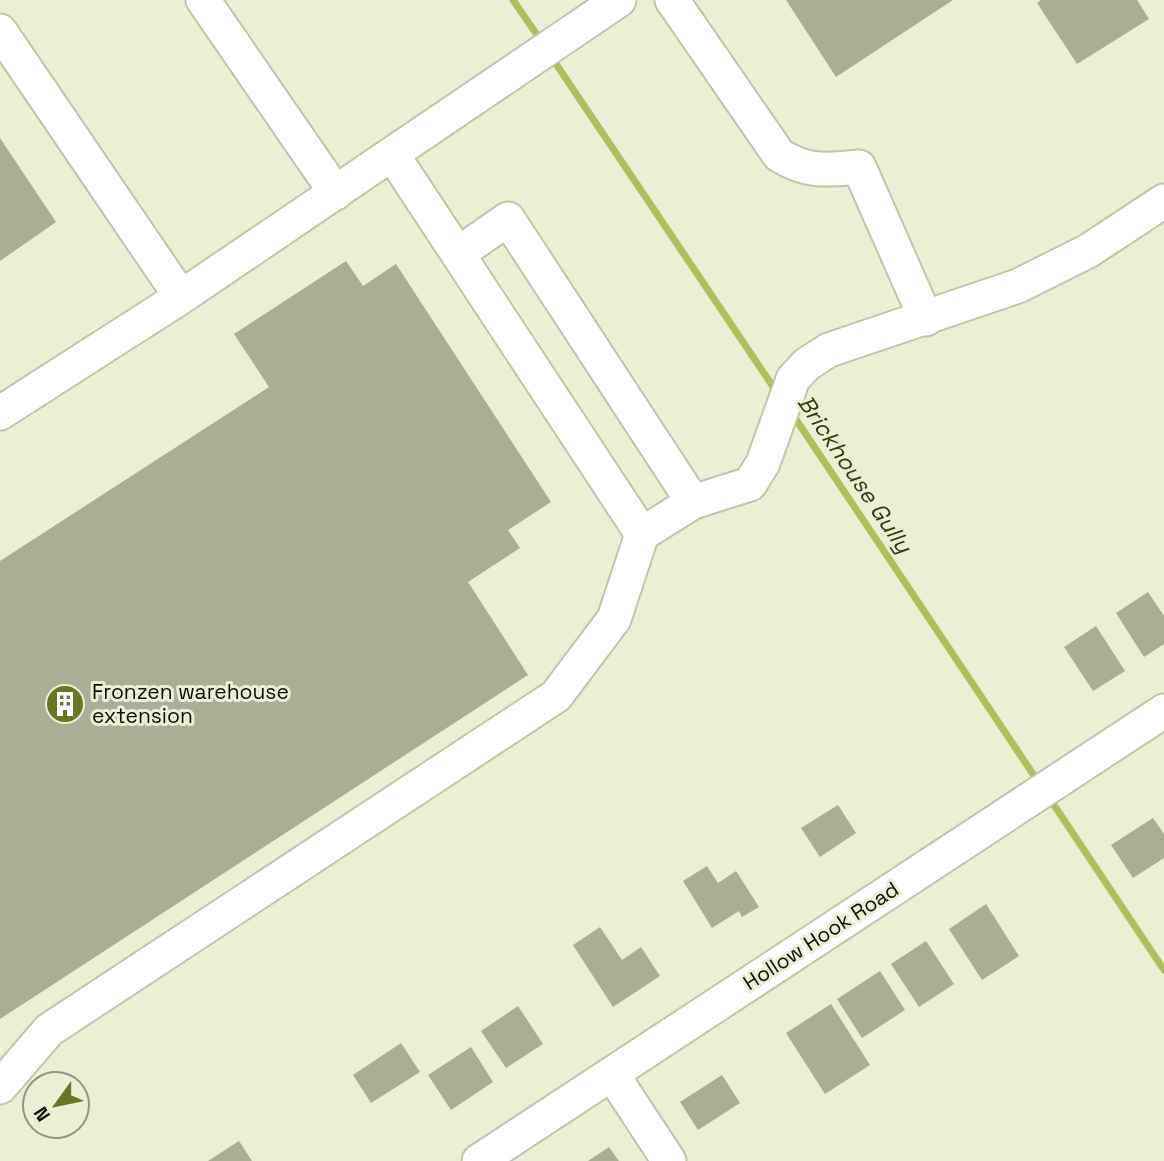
<svg xmlns="http://www.w3.org/2000/svg" width="1164" height="1161" viewBox="0 0 1164 1161" font-family="'Space Grotesk',sans-serif">
  <rect width="100%" height="100%" fill="#e9f0d4"/>
  <g fill="none" stroke-linecap="round" stroke-linejoin="round">
    <path stroke="#aec05d" stroke-width="7" d="M 513,0 L 542,42
      M 550,55 L 778,394
      M 791,412 L 1039,783
      M 1048,796 L 1164,970"/>
  </g>
  <path fill="#a9af95" d="M 786,0 L 953,0 L 836,77 Z
    M 1041,0 L 1137,0 L 1149,19 L 1077,64 L 1037,3 Z
    M 0,138 L 56,222 L 0,261 Z
    M 346,261 L 363,286 L 396,264 L 551,502 L 508,530 L 520,548 L 468,582 L 528,675 L 0,1019 L 0,561 L 269,387 L 234,334 Z
    M 1148,592 L 1164,616 L 1164,644 L 1144,657 L 1116,613 Z
    M 1096,626 L 1125,671 L 1093,691 L 1064,647 Z
    M 838,805 L 856,833 L 820,857 L 801,828 Z
    M 1153,818 L 1164,834 L 1164,858 L 1133,878 L 1111,845 Z
    M 707,866 L 718,883 L 736,871 L 759,907 L 742,917 L 739,911 L 712,928 L 683,881 Z
    M 986,904 L 1019,956 L 982,980 L 949,929 Z
    M 600,927 L 622,960 L 641,947 L 660,976 L 613,1007 L 573,945 Z
    M 926,941 L 954,984 L 919,1007 L 891,964 Z
    M 880,971 L 905,1010 L 862,1038 L 837,999 Z
    M 831,1004 L 870,1065 L 825,1094 L 786,1033 Z
    M 518,1006 L 543,1044 L 506,1068 L 481,1031 Z
    M 401,1043 L 420,1072 L 371,1103 L 353,1075 Z
    M 471,1047 L 493,1082 L 451,1110 L 428,1075 Z
    M 722,1075 L 740,1103 L 698,1130 L 680,1102 Z
    M 239,1141 L 252,1161 L 208,1161 Z
    M 609,1147 L 619,1161 L 588,1161 Z"/>
  <g fill="none" stroke-linecap="round" stroke-linejoin="round">
    <defs>
      <path id="minor" d="M 203,0 L 336,193
        M 672,0 L 779,155 C 808,173 826,170 859,167 L 926,319
        M 0,31 L 181,297
        M 392,154 L 642,534
        M 459,253 L 508,219 L 693,502 L 750,484 L 763,463 L 793,379 L 807,364 L 829,350 L 1018,286 L 1088,251 L 1164,201
        M 0,413 L 181,297 L 619,0
        M 612,1074 L 669,1161
        M 0,1087 L 49,1030 L 556,696 L 614,619 L 642,534 L 693,502
        M 479,1161 L 1164,711"/>
    </defs>
    <use href="#minor" stroke="#bfc5aa" stroke-width="37"/>
    <use href="#minor" stroke="#fff" stroke-width="33"/>
  </g>
  <defs>
    <symbol id="building-disc" viewBox="-11 -11 22 22"><circle r="9.5" fill="#687622" stroke="#e9f0d4"/><path d="M-4-6H4V6H1V3H-1V6H-4ZM-2.5-4.3h1.7v1.8h-1.7ZM.8-4.3h1.7v1.8H.8ZM-2.5-1h1.7V.8h-1.7ZM.8-1h1.7V.8H.8Z" fill="#fff"/></symbol>
  </defs>
  <g fill-rule="evenodd">
    <use href="#building-disc" x="43" y="682" width="44" height="44"/>
  </g>
  <g text-anchor="middle" stroke-width="6" stroke-linejoin="round" paint-order="stroke">
    <g font-size="21" fill="#0d0f06" stroke="#e9f0d4" text-anchor="start">
      <text x="92" y="699">Fronzen warehouse<tspan x="92" dy="24">extension</tspan></text>
    </g>
    <g font-size="21" fill="#0d0f06" stroke="#e9f0d4">
      <text transform="translate(821 936) rotate(-33)" y="7">Hollow Hook Road</text>
    </g>
    <g font-size="23" font-style="italic" fill="#333a11" stroke="#e9f0d4">
      <text transform="translate(855 474) rotate(56)" y="8">Brickhouse Gully</text>
    </g>
  </g>
  <g transform="translate(56 1105) rotate(237)"><circle r="33" fill="#e9f0d4" stroke="#919682" stroke-width="2"/>
  <path d="M0-5L12 26L0 18L-12 26Z" fill="#687622"/>
  <text y="-10" font-size="19" font-weight="bold" text-anchor="middle" fill="#0d0f06">N</text>
  </g>
</svg>
